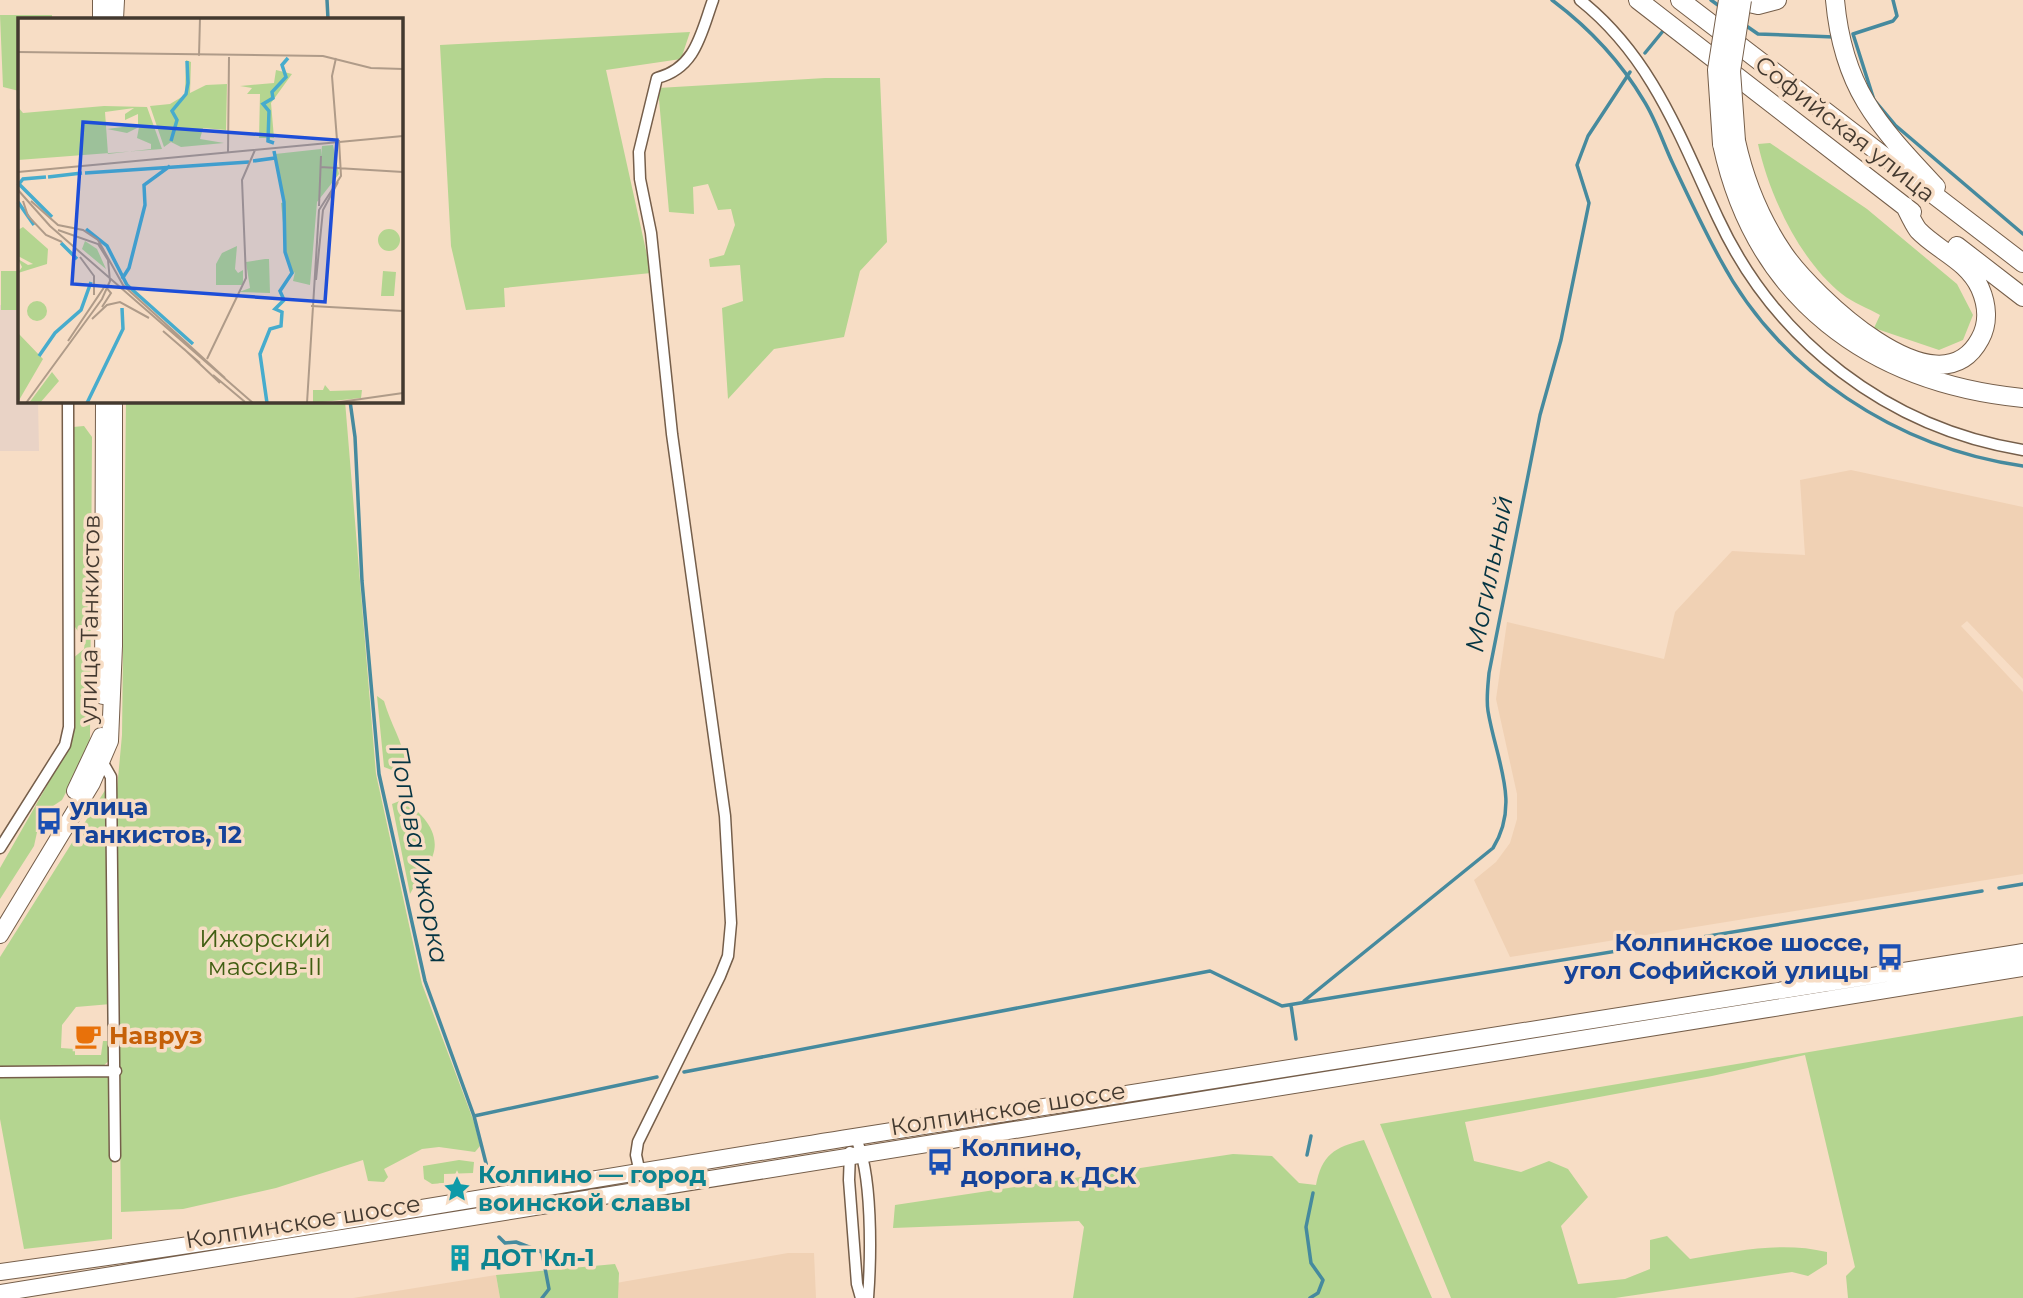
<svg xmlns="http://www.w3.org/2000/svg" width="2023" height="1298" viewBox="0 0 2023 1298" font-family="Montserrat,sans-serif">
  <rect width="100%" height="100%" fill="#f7ddc5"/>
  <path fill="#e9d3c6" d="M 0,305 L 19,305 L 19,401 L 38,401 L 39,451 L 0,451 Z"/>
  <path fill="#f0d1b4" d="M 1851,470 L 2023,507 L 2023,679 L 1967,621 L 1961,626 L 2023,692 L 2023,874 L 1510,957 L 1474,880 L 1496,862 L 1510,843 L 1517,819 L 1517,794 L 1496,699 L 1507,622 L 1664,659 L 1675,612 L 1732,551 L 1805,555 L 1800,480 Z
    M 788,1253 L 814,1253 L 816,1298 L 618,1298 L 616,1283 Z
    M 496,1275 L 500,1298 L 353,1298 Z"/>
  <path fill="#b4d590" d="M 0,15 L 52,15 L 52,19 L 19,19 L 19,91 L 3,87 Z
    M 690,32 L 681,59 L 606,70 L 651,273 L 504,288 L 505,307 L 466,310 L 451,246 L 440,45 Z
    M 825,78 L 880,78 L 887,242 L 860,271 L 844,337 L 774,349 L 728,399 L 722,308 L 743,301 L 740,265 L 710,267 L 709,259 L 724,255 L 735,225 L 731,209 L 718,210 L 708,184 L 693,187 L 694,214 L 669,212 L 658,88 Z
    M 1770,143 L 1867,209 L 1957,284 L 1973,315 L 1963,340 L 1939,350 L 1874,328 L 1880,315 C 1868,308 1853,303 1842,294 C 1800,261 1769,195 1758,144 Z
    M 1,271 L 19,271 L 19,310 L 1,310 Z
    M 126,401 L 345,401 L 376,774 L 422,984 L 474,1122 L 480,1146 L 475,1152 L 439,1147 L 422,1149 L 384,1169 L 388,1177 L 384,1182 L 368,1181 L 363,1160 L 276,1188 L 183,1209 L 121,1212 L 116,800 L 122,735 Z
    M 84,426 L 92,437 L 90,738 L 84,758 L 62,800 L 41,814 L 34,846 L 0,899 L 0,868 L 66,752 L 72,659 L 84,649 L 85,641 L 75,627 L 70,434 L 73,427 Z
    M 377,696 L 384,701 C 391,725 403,742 407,767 L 397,772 L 384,767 Z
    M 109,784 L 111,1004 L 76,1007 L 62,1025 L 61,1048 L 75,1049 L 75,1055 L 101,1055 L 103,1041 L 113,1041 L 113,1057 L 101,1068 L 0,1069 L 0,957 Z
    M 402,800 C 420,811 441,831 433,855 C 429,868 416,881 410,894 L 392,804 Z
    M 2023,1016 L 2023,1298 L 1848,1298 L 1846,1276 L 1855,1267 L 1805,1055 L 1712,1076 L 1465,1122 L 1474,1161 L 1521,1172 L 1549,1161 L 1568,1169 L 1588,1197 L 1561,1226 L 1578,1284 L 1625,1279 L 1650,1269 L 1650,1240 L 1667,1236 L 1690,1259 C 1736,1251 1782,1241 1827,1252 L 1827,1264 L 1808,1276 L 1792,1272 L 1615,1298 L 1451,1298 L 1380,1124 Z
    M 112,1076 L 112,1239 L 24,1249 L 0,1119 L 0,1078 Z
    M 1364,1140 L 1432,1298 L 1073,1298 L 1084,1227 L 1079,1221 L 893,1228 L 895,1205 L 1233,1154 L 1272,1156 L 1299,1183 L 1316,1185 C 1322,1155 1334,1147 1364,1140 Z
    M 459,1160 L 474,1162 L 473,1173 L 444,1174 L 444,1183 L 432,1184 L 424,1179 L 423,1166 Z
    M 615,1264 L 619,1273 L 618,1298 L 500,1298 L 496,1275 Z"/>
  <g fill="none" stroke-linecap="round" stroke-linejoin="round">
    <path stroke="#468a9e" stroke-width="3.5" d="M 327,0 L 328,19
      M 1552,0 C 1588,27 1621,62 1644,101 C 1656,120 1663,143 1673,164 C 1688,196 1703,228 1720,259 C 1780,372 1897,448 2023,466
      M 1711,0 L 1722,8
      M 1745,25 L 1758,34 L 1834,37
      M 1853,34 L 1874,100 L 1895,125 L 2023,234
      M 1853,34 L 1893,21 L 1897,16 L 1893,0
      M 1645,53 L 1663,31
      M 350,401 L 355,437 L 362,581 L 379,774 L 425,981 L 474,1116 L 490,1179
      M 1999,888 L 2023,884
      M 1304,1001 L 1493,848 C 1521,803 1496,760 1488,711 C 1486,699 1488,685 1489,673 L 1540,415 L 1561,340 L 1589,203 L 1577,165 L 1588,136 L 1630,72
      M 1291,1005 L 1296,1039
      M 684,1072 L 1210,971 L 1282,1006 L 1982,891
      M 474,1116 L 657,1077
      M 1307,1155 L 1311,1136
      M 499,1237 L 505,1243 L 516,1242 L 542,1252 L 549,1289 L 542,1298
      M 1310,1298 L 1318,1293 L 1323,1280 L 1311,1263 L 1306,1227 L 1313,1193"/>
    <defs>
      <path id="street" d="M 1580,0 C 1652,57 1680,137 1718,218 C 1775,341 1888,428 2023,450
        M 103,763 L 111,777 L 115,1156
        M 0,848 L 65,745 L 69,727 L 68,401
        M 0,1072 L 116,1071
        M 855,1137 C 873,1171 871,1258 868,1298
        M 850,1152 L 849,1180 L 857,1284 L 861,1298
        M 640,1173 L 636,1155 L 638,1142 L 720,976 L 728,956 L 731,923 L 725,816 L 672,434 L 651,233 L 640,179 L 639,152 L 657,78 C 696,68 701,33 713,0"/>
      <path id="secondary" d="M 101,19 L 101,0
        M 115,19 L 116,0
        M 103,696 L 104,401
        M 75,791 L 101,736
        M 0,935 L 92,783 L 110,741 L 114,646 L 114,401
        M 0,1272 C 286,1234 569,1182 854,1137 C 1244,1076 1634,1017 2023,952
        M 0,1293 L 2023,968"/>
      <path id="primary" d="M 1638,0 L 1912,212
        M 1680,0 L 2023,263
        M 1736,0 L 1758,5 L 1777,0
        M 1835,0 C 1843,89 1878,125 1936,187
        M 1736,141 C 1745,182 1760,219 1784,254 C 1811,293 1938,418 1980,339 C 1989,323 1987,304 1980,288 C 1967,260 1938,251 1918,230 C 1913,223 1909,214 1905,206
        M 1722,144 C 1755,299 1870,383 2023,398
        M 1957,246 L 2023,297"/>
    </defs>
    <use href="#street" stroke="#755e4a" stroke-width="13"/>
    <use href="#secondary" stroke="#755e4a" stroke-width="18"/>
    <use href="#primary" stroke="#755e4a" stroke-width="20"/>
    <use href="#street" stroke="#fff" stroke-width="10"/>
    <use href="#secondary" stroke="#fff" stroke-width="16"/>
    <use href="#primary" stroke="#fff" stroke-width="18"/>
    <defs>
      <path id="primary-bridge" d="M 1736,141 L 1731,71 L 1742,0
        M 1722,144 L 1717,70 L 1728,0"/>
    </defs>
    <use href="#primary-bridge" stroke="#755e4a" stroke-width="20" stroke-linecap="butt"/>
    <use href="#primary-bridge" stroke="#fff" stroke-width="18"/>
  </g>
  <defs>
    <symbol id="bus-bare" viewBox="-9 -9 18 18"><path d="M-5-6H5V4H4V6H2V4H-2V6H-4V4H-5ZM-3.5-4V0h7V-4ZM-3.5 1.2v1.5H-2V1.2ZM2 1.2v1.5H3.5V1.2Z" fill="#1a4fb4" stroke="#f7ddc5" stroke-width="2.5" paint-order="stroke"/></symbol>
    <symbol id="cafe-bare" viewBox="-9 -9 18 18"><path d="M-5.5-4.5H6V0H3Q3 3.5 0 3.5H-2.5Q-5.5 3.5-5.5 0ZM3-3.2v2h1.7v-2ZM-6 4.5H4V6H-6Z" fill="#e8710a" stroke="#f7ddc5" stroke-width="2.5" paint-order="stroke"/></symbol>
    <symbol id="sight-bare" viewBox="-9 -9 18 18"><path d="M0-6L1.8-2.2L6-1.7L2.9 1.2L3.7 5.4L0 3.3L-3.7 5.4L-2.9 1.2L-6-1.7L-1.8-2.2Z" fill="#0f9aa8" stroke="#f7ddc5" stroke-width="2.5" paint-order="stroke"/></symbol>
    <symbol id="building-bare" viewBox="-9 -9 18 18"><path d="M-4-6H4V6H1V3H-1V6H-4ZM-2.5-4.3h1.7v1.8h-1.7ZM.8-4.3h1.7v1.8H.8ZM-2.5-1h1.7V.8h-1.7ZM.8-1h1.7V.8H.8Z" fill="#0f9aa8" stroke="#f7ddc5" stroke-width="2.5" paint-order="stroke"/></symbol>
  </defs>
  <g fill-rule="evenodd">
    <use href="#bus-bare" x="30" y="802" width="38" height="38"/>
    <use href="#bus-bare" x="1871" y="938" width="38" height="38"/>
    <use href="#cafe-bare" x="69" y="1017" width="38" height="38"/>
    <use href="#bus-bare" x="921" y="1143" width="38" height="38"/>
    <use href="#sight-bare" x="438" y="1170" width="38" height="38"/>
    <use href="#building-bare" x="441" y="1239" width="38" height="38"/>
  </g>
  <g text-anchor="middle" stroke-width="7" stroke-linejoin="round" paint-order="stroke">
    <g font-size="24" fill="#43392f" stroke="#f7ddc5">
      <text transform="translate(1845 129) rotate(38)" y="8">Софийская улица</text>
      <text transform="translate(90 619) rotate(-89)" y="8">улица Танкистов</text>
      <text transform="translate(1008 1109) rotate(-9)" y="8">Колпинское шоссе</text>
      <text transform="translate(303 1222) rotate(-9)" y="8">Колпинское шоссе</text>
    </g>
    <g font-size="24" font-weight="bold" fill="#164399" stroke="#f7ddc5" text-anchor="start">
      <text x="70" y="815">улица<tspan x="70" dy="28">Танкистов, 12</tspan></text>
      <text x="1869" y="951" text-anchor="end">Колпинское шоссе,<tspan x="1869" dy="28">угол Софийской улицы</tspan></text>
      <text x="961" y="1156">Колпино,<tspan x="961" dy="28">дорога к ДСК</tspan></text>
    </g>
    <g font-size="24" fill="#415f13" stroke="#f7ddc5">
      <text x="265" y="947">Ижорский<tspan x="265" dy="28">массив-II</tspan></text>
    </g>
    <g font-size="24" font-weight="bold" fill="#c56008" stroke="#f7ddc5" text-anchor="start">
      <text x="109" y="1044">Навруз</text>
    </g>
    <g font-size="24" font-weight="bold" fill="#0d838f" stroke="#f7ddc5" text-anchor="start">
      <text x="478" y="1183">Колпино — город<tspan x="478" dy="28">воинской славы</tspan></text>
      <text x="481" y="1266">ДОТ Кл-1</text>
    </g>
    <g font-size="26" font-style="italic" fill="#043442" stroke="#f7ddc5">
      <text transform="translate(1489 574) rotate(-79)" y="9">Могильный</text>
      <text transform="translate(419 854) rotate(79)" y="9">Попова Ижорка</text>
    </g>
  </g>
  <g transform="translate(18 18)">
    <rect width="385" height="385" fill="#f7ddc5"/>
    <path d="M 168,42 L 173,44 L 172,75 L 188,67 L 209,66 L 208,112 L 185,110 L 182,121 L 206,125 L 163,129 L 153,124 L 146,129 L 132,88 L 152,86 L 167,77 ZM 258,52 L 274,56 L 253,85 L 256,120 L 241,120 L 242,76 L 229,76 L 234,70 L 222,68 L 256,65 ZM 86,88 L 129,89 L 144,131 L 0,142 L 0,89 L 5,95 ZM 116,90 L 107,96 L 107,102 L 120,96 L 120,107 L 89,111 L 109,115 L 121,109 L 119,120 L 133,126 L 133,131 L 90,136 L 87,94 ZM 315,127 L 321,156 L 299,184 L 292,267 L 275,263 L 277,254 L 269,262 L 274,252 L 268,234 L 263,185 L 267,184 L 257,136 L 303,131 L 303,138 L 304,128 ZM 5,209 L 30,231 L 29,246 L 0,255 L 4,249 L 0,241 L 10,247 L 15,246 L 0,238 L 0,212 ZM360 222a11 11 0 1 1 22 0a11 11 0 1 1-22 0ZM 67,223 L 79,231 L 88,251 L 64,231 ZM 219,228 L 217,251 L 220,255 L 225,252 L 225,267 L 198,267 L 198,246 L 204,235 ZM 247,241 L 251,241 L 252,275 L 221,274 L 232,270 L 228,244 ZM 365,253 L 378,254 L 376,278 L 363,278 ZM9 293a10 10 0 1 1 20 0a10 10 0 1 1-20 0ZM 0,315 L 25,341 L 0,384 ZM 34,354 L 41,363 L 22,385 L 11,385 ZM 307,367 L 312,373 L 344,372 L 343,380 L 295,385 L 295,372 L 305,372 Z" fill="#b4d590" fill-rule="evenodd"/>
    <path fill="none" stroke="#47accd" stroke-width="3.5" d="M 153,123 L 159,102 L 154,93 L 168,76 L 170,65 L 169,43M 256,125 L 250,123 L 251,93 L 245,86 L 255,80 L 254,74 L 268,59 L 264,47 L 270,40M 235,143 L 257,140M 67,155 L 231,144M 28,159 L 5,161 L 1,166 L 34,199M 30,159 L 64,155M 0,184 L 16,207M 68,211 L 89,228 L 109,267 L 175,326M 43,225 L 59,241M 104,261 L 111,250 L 127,187 L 126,167 L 152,148M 21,338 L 37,315 L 63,292 L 73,264M 69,385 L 105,311 L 104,290M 249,385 L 242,336 L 252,311 L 263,308 L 264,294 L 257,291 L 266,282 L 262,273 L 274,255 L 267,234 L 266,184 L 256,133"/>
    <path fill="none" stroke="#af9b89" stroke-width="2" d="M 0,34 L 305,38 L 353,50 L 385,51M 181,38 L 182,0M 318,40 L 314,58 L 319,122M 210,134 L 211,39M 302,149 L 385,154M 0,154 L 385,118M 0,172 L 32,208 L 235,385M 5,183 L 10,198 L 28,217 L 44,224M 13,183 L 40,207 L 65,212 L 80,222 L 105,267 L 207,360M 301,188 L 303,138M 62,239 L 76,258 L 76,277M 298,262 L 305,192 L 320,164M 293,288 L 385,293M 74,301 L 89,287 L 102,284 L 131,300M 145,313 L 182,345M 50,323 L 87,268 L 93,275 L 84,289M 166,331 L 202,365M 189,341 L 228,260 L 224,162 L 237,132M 195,357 L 227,384M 8,385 L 84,281 L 92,263 L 90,242 L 80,226 L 40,212M 289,385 L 301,192 L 323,158 L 321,122M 315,385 L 385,375"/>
    <path fill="#1d4ed8" fill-opacity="0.15" stroke="#1d4ed8" stroke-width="3.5" d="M 65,104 L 319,122 L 307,284 L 54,266 Z"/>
    <rect width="385" height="385" fill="none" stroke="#43392f" stroke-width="3.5"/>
  </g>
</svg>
